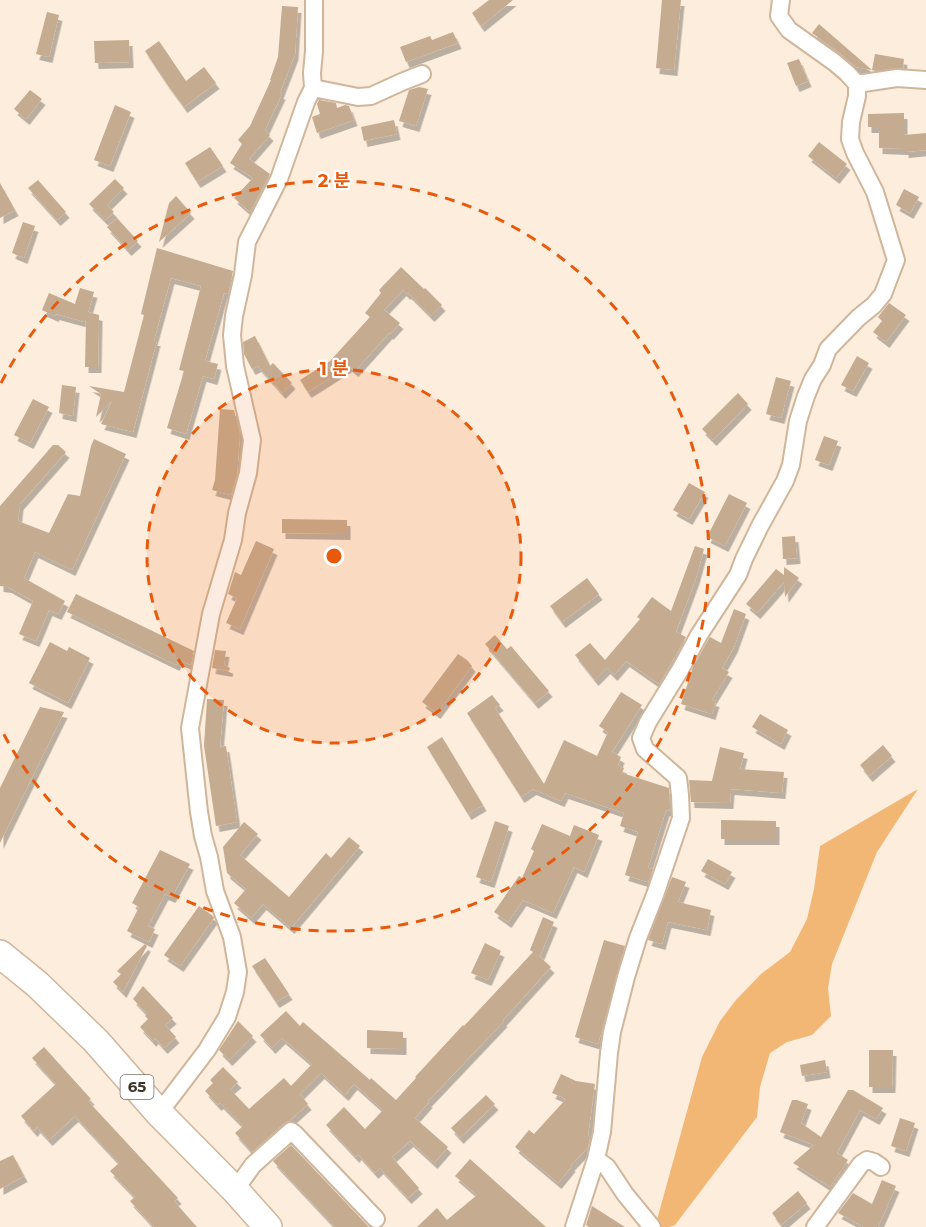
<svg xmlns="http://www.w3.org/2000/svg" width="926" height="1227" viewBox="0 0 926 1227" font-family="Montserrat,'Noto Sans KR',sans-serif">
  <defs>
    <filter id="shadow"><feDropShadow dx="3.5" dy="6" stdDeviation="0" flood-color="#0004"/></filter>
  </defs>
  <rect width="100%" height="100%" fill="#fdeddc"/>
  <path fill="#f2b775" d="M 918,789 L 877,852 L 832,964 L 828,988 L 831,1016 L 812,1035 L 787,1042 L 770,1053 L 760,1087 L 757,1117 L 675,1225 L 669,1227 L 655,1227 L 702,1057 L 720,1021 L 736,1000 L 761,974 L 790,952 L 807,919 L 814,889 L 820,846 Z"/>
  <path fill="#c5ab90" filter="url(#shadow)" d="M 489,0 L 513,0 L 481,26 L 472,13 Z
    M 662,0 L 681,0 L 674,70 L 656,68 Z
    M 282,6 L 298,7 L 295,54 L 280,93 L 282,94 L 265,130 L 270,135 L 249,159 L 270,174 L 250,212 L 234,198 L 253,178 L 230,163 L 242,144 L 238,140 L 250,126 L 271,80 L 270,80 L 278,57 Z
    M 47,12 L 59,15 L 49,57 L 36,54 Z
    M 819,24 L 872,70 L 875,54 L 904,59 L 903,68 L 876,71 L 856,67 L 840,53 L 812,33 Z
    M 453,32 L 458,43 L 406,62 L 400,47 L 430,36 L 432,40 Z
    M 129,40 L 130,62 L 95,63 L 94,41 Z
    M 159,41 L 186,81 L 204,67 L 216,83 L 184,107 L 167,84 L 145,51 Z
    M 799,59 L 808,81 L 796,86 L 787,63 Z
    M 419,87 L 428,89 L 416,126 L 399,121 L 409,90 Z
    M 30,90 L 42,99 L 26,119 L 14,109 Z
    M 319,100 L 336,103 L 337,108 L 345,105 L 349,106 L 354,120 L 317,133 L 312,117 L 320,114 L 317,104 Z
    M 115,105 L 131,112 L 110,166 L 94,160 Z
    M 904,113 L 904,135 L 926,133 L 926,150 L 905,152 L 905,149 L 879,148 L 879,127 L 868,127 L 868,114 Z
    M 394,120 L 397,134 L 364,141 L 361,127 Z
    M 819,142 L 847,164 L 836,178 L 808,156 Z
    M 210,147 L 223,166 L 197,182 L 185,163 Z
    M 115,179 L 124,188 L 107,205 L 114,212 L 105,220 L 89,204 Z
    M 38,180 L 66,212 L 57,220 L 28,188 Z
    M 0,183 L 15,210 L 0,218 Z
    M 904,189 L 919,197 L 910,213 L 896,205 Z
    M 176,196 L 191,213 L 159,242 L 169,203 Z
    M 117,218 L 138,241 L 128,250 L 107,227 Z
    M 23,222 L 35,226 L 24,258 L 12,253 Z
    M 157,248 L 233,271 L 228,294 L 224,293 L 205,361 L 218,364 L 214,379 L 203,376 L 186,434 L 167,428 L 184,371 L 179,370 L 201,286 L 171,278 L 154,340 L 157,340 L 133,432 L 101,424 L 112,401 L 96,417 L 101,394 L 89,386 L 124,392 L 144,315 L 141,314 Z
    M 401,267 L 424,289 L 425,288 L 442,305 L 431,316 L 408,293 L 407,294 L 403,290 L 384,310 L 400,323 L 390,334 L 389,333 L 355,371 L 349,366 L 308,392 L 300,380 L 330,361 L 370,317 L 365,313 L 381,293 L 379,290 Z
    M 80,288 L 94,292 L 88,312 L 99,315 L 98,367 L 85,367 L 86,319 L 85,322 L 56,314 L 55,316 L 42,310 L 49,293 L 75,304 Z
    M 889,303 L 906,315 L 886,342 L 873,332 L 882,321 L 878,317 Z
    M 255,336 L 270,366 L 273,363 L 292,383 L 282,393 L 258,366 L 252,369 L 244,354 L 243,342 Z
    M 857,356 L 869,363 L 853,391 L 841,385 Z
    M 776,377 L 791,381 L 781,418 L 766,414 Z
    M 62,385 L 76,387 L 73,416 L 59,413 Z
    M 738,393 L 748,404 L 713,440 L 702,429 Z
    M 33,399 L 49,407 L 30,443 L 14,435 Z
    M 220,409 L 234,410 L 240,434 L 237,475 L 231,495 L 212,490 L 215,480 Z
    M 824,436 L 838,441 L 829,465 L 815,460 Z
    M 94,439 L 126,454 L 72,570 L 35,552 L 24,578 L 65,601 L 58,614 L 49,610 L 36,641 L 19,634 L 33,601 L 8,587 L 0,586 L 0,506 L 53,445 L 58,445 L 66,452 L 20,504 L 18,521 L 49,533 L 68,494 L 80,496 L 91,446 Z
    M 689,483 L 705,492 L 689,519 L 673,510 Z
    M 729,494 L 747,503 L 725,546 L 707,537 Z
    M 282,519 L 347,520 L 347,534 L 282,533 Z
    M 795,536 L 797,558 L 783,559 L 782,537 Z
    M 256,541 L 274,549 L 240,629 L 226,623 L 237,598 L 228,594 L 235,572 L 241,575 Z
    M 695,546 L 704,549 L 696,578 L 676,632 L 686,637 L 659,684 L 626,661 L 614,675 L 607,668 L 595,680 L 575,655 L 590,643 L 605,660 L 640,619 L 637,617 L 652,597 L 671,611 Z
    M 784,567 L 799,578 L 785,597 L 784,582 L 757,613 L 746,604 L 776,569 L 784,575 Z
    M 587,578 L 599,594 L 562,622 L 550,606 Z
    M 76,594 L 194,651 L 191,665 L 179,660 L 176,665 L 67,612 Z
    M 734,609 L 746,614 L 734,647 L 722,668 L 729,672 L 712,700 L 716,701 L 712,714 L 681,704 L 693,667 L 708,640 L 710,637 L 721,643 Z
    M 495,635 L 507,649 L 511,646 L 549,691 L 535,703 L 485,644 Z
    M 50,642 L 67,651 L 69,647 L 90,658 L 68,703 L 29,683 Z
    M 215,650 L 226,651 L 224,665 L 230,668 L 229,671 L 212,668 Z
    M 458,654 L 467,660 L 472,666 L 437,713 L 422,702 Z
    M 621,692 L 642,705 L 612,752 L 621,757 L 618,765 L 624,768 L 622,773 L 669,788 L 670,807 L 669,811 L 666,810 L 648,868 L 653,869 L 648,882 L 625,875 L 638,832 L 620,826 L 624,813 L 565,793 L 561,801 L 533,789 L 521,797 L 467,713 L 492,695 L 500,705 L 495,708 L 544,784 L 564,740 L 597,756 L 608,732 L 599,726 Z
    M 207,699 L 224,700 L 220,747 L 226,746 L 237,822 L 216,826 L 204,746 Z
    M 40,707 L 64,712 L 0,843 L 0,788 Z
    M 760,714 L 788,730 L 781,744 L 752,727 Z
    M 442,737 L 483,805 L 468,814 L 427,747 Z
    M 883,745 L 892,756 L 869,776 L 860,765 Z
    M 720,747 L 744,753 L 740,769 L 784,772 L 782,793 L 731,789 L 730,803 L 691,802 L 689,780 L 712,781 Z
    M 721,820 L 776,821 L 776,839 L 721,839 Z
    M 495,821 L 509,826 L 491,882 L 476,877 Z
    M 244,822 L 258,834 L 240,855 L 289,897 L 326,853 L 331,858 L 349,837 L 360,846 L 291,928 L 263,904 L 251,918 L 234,903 L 246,889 L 227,873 L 223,847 Z
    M 542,824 L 570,836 L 574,825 L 599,835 L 584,872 L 574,867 L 553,913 L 523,900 L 508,922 L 494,912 L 519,876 L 522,878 L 534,851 L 531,849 Z
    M 160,850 L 190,864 L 172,897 L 165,894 L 148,926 L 155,929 L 149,942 L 127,931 L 139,907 L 132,903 Z
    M 708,859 L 732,872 L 725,884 L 701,871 Z
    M 672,877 L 686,882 L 678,902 L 711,910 L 707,930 L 668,922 L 662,944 L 648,940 Z
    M 199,906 L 213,916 L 214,918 L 180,966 L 164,955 Z
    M 543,917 L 554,922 L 540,956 L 537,954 L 551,967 L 503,1020 L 504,1021 L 428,1101 L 429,1102 L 415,1118 L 448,1147 L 434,1163 L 410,1141 L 392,1157 L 419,1188 L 408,1198 L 380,1168 L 375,1173 L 358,1154 L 356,1157 L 326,1125 L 344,1107 L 365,1129 L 383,1110 L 354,1084 L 345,1095 L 321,1073 L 300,1094 L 308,1104 L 289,1121 L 284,1123 L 252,1152 L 235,1133 L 243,1126 L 220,1103 L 218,1105 L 205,1091 L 213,1083 L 210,1080 L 223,1067 L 238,1082 L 230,1089 L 249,1109 L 284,1078 L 291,1086 L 312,1064 L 282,1038 L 272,1048 L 260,1035 L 286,1011 L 300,1026 L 303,1022 L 370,1080 L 371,1078 L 396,1100 L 416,1078 L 415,1077 L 463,1025 L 464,1026 L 533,952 L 530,950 Z
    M 604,940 L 625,946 L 598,1044 L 575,1037 Z
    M 485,943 L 501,951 L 488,980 L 471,973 Z
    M 145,944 L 147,946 L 123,992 L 113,982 L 121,974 L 117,971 Z
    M 265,958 L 289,994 L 276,1002 L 252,966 Z
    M 143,986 L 173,1018 L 165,1025 L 176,1037 L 164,1048 L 155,1038 L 153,1041 L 140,1027 L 148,1019 L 145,1016 L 147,1014 L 133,999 Z
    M 238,1021 L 253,1036 L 229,1060 L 219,1050 Z
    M 367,1030 L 403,1032 L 403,1049 L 367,1048 Z
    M 44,1047 L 91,1099 L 88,1101 L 178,1198 L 174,1201 L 197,1227 L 154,1227 L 130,1201 L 135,1197 L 110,1171 L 119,1163 L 75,1116 L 49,1140 L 37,1127 L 34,1131 L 21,1116 L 56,1084 L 32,1058 Z
    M 869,1050 L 893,1050 L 892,1087 L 869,1087 Z
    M 825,1060 L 827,1072 L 802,1076 L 800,1065 Z
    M 561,1074 L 576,1081 L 595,1084 L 588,1135 L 590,1137 L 588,1147 L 571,1165 L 572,1166 L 558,1183 L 515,1147 L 529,1130 L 534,1134 L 566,1099 L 552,1093 Z
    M 848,1090 L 853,1090 L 883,1108 L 876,1119 L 860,1110 L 837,1153 L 848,1160 L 830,1187 L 793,1163 L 814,1145 L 780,1132 L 792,1100 L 797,1100 L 808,1104 L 801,1123 L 821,1137 Z
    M 486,1095 L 495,1104 L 460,1138 L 451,1128 Z
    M 900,1118 L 915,1123 L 906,1151 L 891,1146 Z
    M 291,1145 L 368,1226 L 369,1227 L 335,1227 L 273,1161 Z
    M 13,1155 L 24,1176 L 0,1189 L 0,1161 Z
    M 470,1159 L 546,1227 L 417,1227 L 437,1208 L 447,1220 L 477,1195 L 455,1176 Z
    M 882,1180 L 896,1186 L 878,1227 L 864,1227 L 838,1213 L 853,1193 L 872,1204 Z
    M 798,1191 L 807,1203 L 781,1225 L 772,1213 Z
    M 592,1206 L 625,1227 L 589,1227 L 586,1225 Z"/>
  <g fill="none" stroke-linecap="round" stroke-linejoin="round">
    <defs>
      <path id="street" d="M 857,84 L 897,78 L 926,80
        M 313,88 L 358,97 L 371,96 L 404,81 L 422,74
        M 159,1113 L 207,1050 L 227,1017 L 235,992 L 238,972 L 232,937 L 215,891 L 209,857 L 203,836 L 199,812 L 190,728 L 211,614 L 233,540 L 237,513 L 248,473 L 252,440 L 235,366 L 232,335 L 234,316 L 243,275 L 247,242 L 279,179 L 306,102 L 313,88 L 312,73 L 314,51 L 314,1
        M 596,1159 L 607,1167 L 625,1194 L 652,1227
        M 235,1190 L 253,1165 L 291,1131 L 295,1134 L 376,1219
        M 574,1227 L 596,1159 L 602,1132 L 609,1053 L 612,1032 L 626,977 L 638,938 L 655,895 L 681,818 L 680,795 L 678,778 L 645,749 L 641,738 L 648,722 L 680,670 L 699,635 L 738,575 L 744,559 L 760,526 L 785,481 L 791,465 L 798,421 L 806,396 L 813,379 L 822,365 L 828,349 L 858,318 L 874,305 L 883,294 L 896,260 L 875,192 L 855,153 L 850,139 L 851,122 L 857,96 L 857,84 L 847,73 L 834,62 L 789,30 L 779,16 L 781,0
        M 815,1227 L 861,1164 L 867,1160 L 874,1162 L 881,1167"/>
      <path id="primary" d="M 0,954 L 37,984 L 96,1041 L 159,1113 L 235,1190 L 268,1227"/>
    </defs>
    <use href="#street" stroke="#cfb69b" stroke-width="20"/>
    <use href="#primary" stroke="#cfb69b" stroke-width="30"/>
    <use href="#street" stroke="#fff" stroke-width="16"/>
    <use href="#primary" stroke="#fff" stroke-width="27"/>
  </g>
  <circle cx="334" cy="556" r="187" fill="#e8590c" fill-opacity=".12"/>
  <g fill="none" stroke="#e8590c" stroke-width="3" stroke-dasharray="10 8">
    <circle cx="334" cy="556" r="187"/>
    <path d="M1 383A375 375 0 1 1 1 729"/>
  </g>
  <g text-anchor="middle" stroke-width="4.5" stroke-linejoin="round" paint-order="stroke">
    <rect fill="#fff" stroke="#797169" stroke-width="1.5" x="120.5" y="1075" width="33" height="24" rx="4.5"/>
    <g font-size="15" font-weight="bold" fill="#3f3429">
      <text x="137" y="1092">65</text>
    </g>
  </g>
  <circle cx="334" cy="556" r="9" fill="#e8590c" stroke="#fff" stroke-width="3"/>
  <g font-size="18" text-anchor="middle" font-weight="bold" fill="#e8590c" stroke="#fff" stroke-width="4.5" stroke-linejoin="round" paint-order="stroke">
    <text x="334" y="187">2 분</text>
    <text x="334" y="375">1 분</text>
  </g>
</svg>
